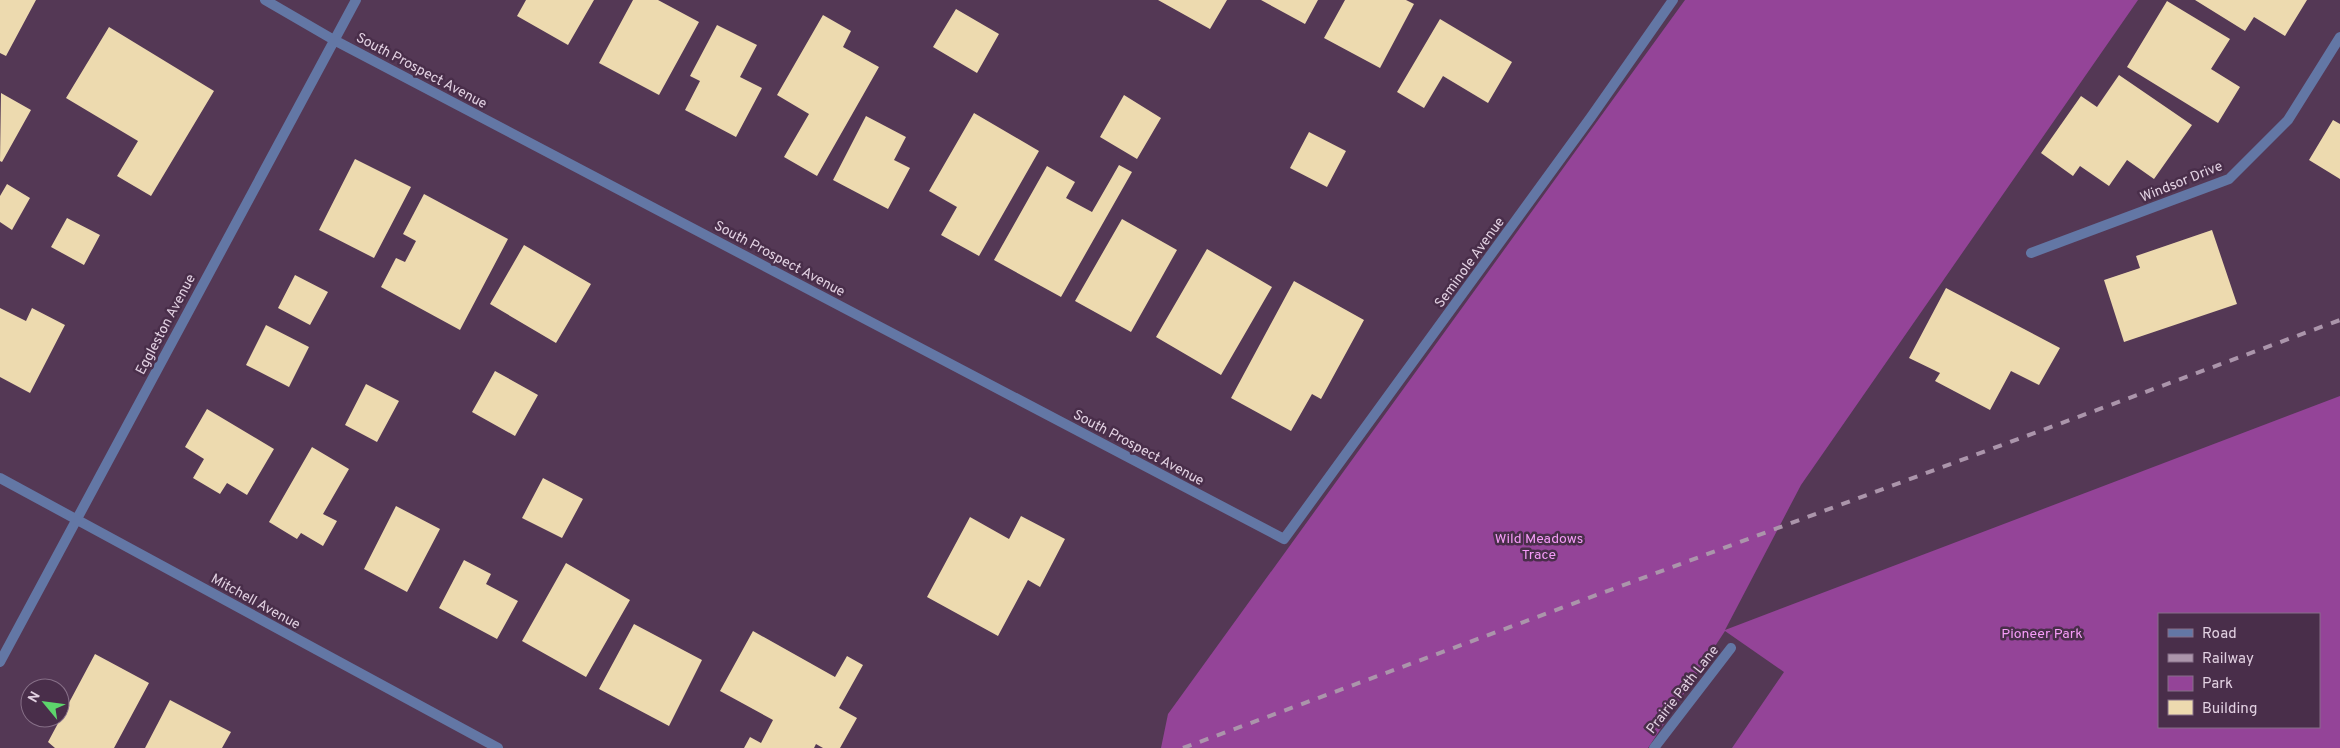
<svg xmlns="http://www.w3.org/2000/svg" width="2340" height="748" viewBox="0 0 2340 748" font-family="Overpass,sans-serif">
  <rect width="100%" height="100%" fill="#543855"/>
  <path fill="#944498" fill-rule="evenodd" d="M 1685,0 L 2138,0 L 1801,485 L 1725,630 L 2340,396 L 2340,748 L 1732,748 L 1784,672 L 1725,631 L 1648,748 L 1161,748 L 1168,714 ZM 2159,614 L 2319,614 L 2319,727 L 2159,727 Z"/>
  <path fill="#eddaaf" d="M 0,0 L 36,0 L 6,56 L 0,53 Z
    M 526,0 L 594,0 L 568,45 L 517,16 Z
    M 633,0 L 658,0 L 699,22 L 659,95 L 599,63 Z
    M 1158,0 L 1227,0 L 1210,29 Z
    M 1261,0 L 1318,0 L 1305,24 Z
    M 1345,0 L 1406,0 L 1414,4 L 1380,68 L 1324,38 Z
    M 2195,0 L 2307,0 L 2285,36 L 2254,17 L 2245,31 Z
    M 2167,1 L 2230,39 L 2211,69 L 2240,87 L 2218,123 L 2127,67 Z
    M 956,9 L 999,34 L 977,73 L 933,47 Z
    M 823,15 L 851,31 L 843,47 L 879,67 L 817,176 L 784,157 L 809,114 L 777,95 Z
    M 1440,19 L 1512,62 L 1488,103 L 1443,76 L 1424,108 L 1397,92 Z
    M 717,25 L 757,45 L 740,77 L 762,88 L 736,137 L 685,110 L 700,81 L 690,76 Z
    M 109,27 L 214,91 L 151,196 L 117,176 L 138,141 L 66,98 Z
    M 2119,75 L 2192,125 L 2154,179 L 2127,160 L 2109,186 L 2080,166 L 2073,176 L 2041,153 L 2081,96 L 2097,107 Z
    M 1,93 L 31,110 L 2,162 L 0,161 Z
    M 1124,95 L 1161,118 L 1137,159 L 1100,137 Z
    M 974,113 L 1039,151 L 979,256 L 941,235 L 957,207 L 929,191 Z
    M 866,116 L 906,137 L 894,160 L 910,168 L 888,209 L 833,180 Z
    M 2333,120 L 2340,124 L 2340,179 L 2309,160 Z
    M 1309,132 L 1346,151 L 1327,187 L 1290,168 Z
    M 355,159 L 411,187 L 374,258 L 319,230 Z
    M 1119,165 L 1132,172 L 1061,297 L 994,260 L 1047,166 L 1075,182 L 1066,198 L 1092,212 Z
    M 7,184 L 30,198 L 12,230 L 0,222 L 0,196 Z
    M 424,194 L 508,239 L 460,330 L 381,287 L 396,258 L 405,262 L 416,241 L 403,234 Z
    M 67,218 L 100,235 L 84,265 L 51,247 Z
    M 1122,219 L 1177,250 L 1131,332 L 1075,301 Z
    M 2212,230 L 2237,304 L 2124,342 L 2104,280 L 2140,268 L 2136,256 Z
    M 524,245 L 591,284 L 556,343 L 490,304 Z
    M 1207,249 L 1272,287 L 1221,375 L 1156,337 Z
    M 295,275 L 328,292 L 310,325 L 278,308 Z
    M 1294,281 L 1364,320 L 1321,399 L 1312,394 L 1291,431 L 1231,398 Z
    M 1946,288 L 2060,348 L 2039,385 L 2011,371 L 1990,410 L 1935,381 L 1940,373 L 1909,358 Z
    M 0,308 L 26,321 L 32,308 L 65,325 L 30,393 L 0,377 Z
    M 266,325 L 309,347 L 289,387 L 246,365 Z
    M 495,371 L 538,395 L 515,436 L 472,412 Z
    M 366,384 L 399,401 L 377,442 L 345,425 Z
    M 207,409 L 274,449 L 247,495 L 227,483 L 220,494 L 193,478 L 204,459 L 185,447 Z
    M 312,447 L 349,469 L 323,514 L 337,521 L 323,546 L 301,533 L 297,539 L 269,522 Z
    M 543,478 L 583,499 L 562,538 L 522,518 Z
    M 396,506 L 440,529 L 407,592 L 364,569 Z
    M 1021,516 L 1065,539 L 1040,587 L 1028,580 L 998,636 L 927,597 L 970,517 L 1009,539 Z
    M 464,560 L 491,574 L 486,584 L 518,601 L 497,639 L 439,608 Z
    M 566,563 L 630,600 L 586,677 L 522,641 Z
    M 634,624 L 702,660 L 669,726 L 599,689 Z
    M 753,631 L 835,677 L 847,656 L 863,665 L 839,708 L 857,718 L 840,748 L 823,748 L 816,744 L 814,748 L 744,748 L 750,737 L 761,743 L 773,720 L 720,691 Z
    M 95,654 L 149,683 L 114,748 L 55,748 L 48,742 Z
    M 170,700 L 231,732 L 222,748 L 145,748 Z"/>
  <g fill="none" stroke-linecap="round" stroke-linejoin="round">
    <path stroke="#6377a5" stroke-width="10" d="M 265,0 L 334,40 L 1284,539 L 1591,117 L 1673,0
      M 2031,253 L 2229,179 L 2288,120 L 2340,37
      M 0,478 L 498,748
      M 0,662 L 356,0
      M 1654,748 L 1731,648"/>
    <path stroke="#ab95ab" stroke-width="4" stroke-dasharray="9 9" stroke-linecap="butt" d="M 1183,748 L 2340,320"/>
  </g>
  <g text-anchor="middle" stroke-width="5" stroke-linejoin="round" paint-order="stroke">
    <g font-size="14" fill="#e2d1e2" stroke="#492e4a">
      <text transform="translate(422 70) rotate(28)" y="5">South Prospect Avenue</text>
      <text transform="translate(2181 181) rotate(-22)" y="5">Windsor Drive</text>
      <text transform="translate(780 258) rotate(28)" y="5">South Prospect Avenue</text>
      <text transform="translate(1469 262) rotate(-54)" y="5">Seminole Avenue</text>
      <text transform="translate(165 324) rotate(-62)" y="5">Eggleston Avenue</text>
      <text transform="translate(1139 447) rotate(28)" y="5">South Prospect Avenue</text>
      <text transform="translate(256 601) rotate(29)" y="5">Mitchell Avenue</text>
      <text transform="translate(1682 689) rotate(-52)" y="5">Prairie Path Lane</text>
    </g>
    <g font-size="14" fill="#f69cf8" stroke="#492e4a">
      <text x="1539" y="543">Wild Meadows<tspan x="1539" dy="16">Trace</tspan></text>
      <text x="2042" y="638">Pioneer Park</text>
    </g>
  </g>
  <rect x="2158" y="613" width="162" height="115" fill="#492e4a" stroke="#866f87"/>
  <rect x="2168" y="629" width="25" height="8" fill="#6377a5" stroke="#866f87"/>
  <text x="2202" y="638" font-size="15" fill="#e2d1e2">Road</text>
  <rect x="2168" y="654" width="25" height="8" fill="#ab95ab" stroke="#866f87"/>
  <text x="2202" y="663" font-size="15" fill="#e2d1e2">Railway</text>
  <rect x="2168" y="676" width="25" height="15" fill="#944498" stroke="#866f87"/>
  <text x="2202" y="688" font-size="15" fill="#e2d1e2">Park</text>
  <rect x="2168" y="700" width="25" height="15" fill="#eddaaf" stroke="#866f87"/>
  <text x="2202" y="713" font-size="15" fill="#e2d1e2">Building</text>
  <g transform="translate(45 703) rotate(299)"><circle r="24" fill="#492e4a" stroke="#866f87"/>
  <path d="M0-4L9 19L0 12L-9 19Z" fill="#5dd56c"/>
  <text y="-8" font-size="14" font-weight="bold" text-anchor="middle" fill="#e2d1e2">N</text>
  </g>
</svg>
